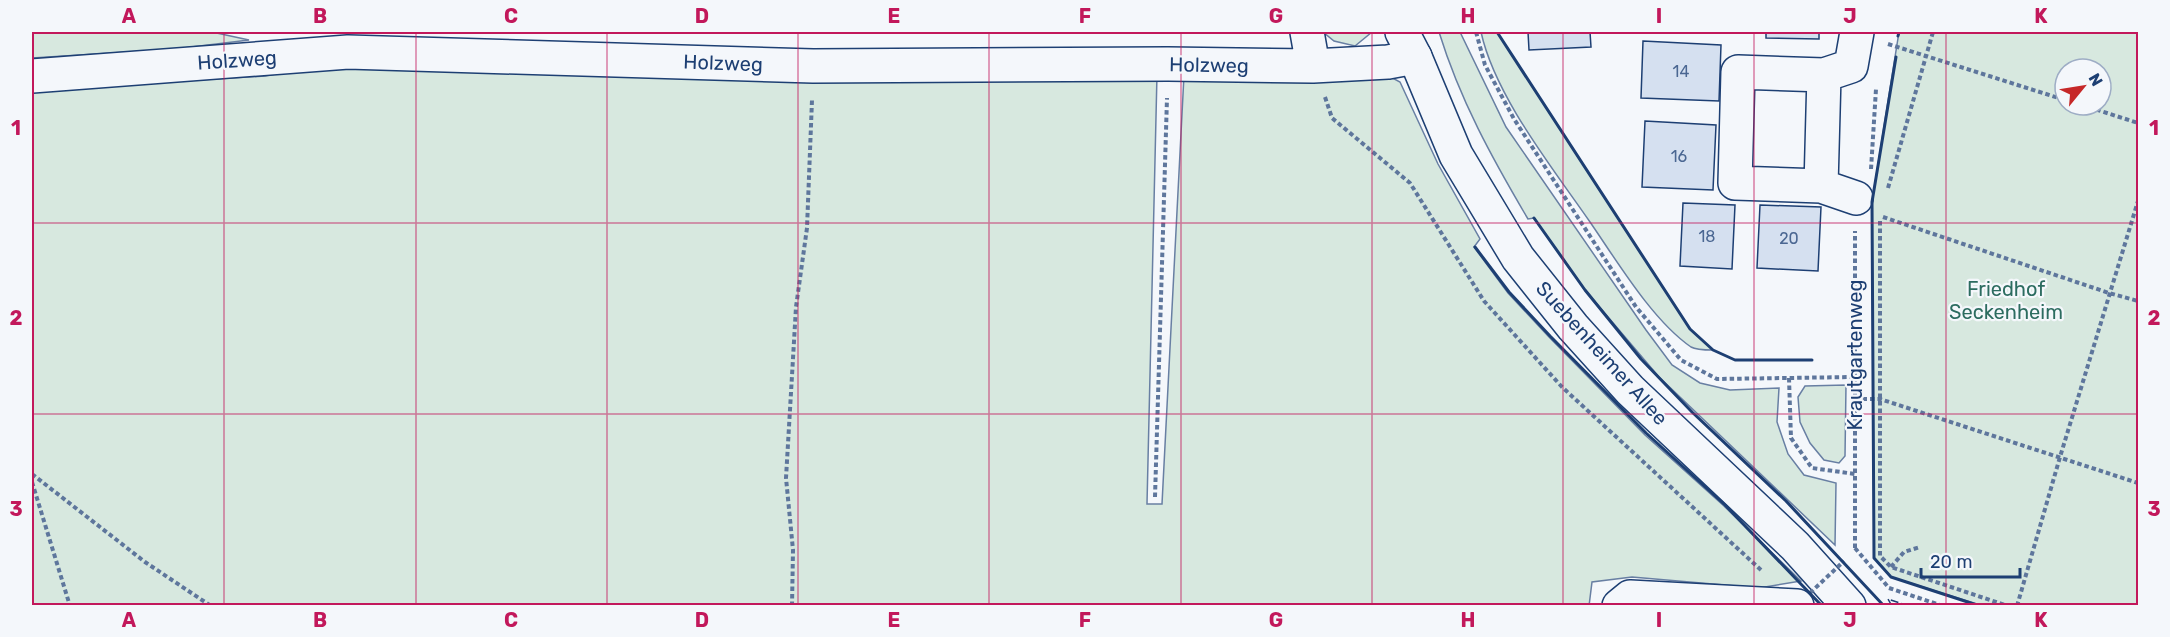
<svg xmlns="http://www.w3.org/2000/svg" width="2170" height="637" viewBox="0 0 2170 637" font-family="Rubik,sans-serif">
  <rect width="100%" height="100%" fill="#f4f7fb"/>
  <path fill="#d7e8df" stroke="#687fa3" stroke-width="1.5" fill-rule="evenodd" d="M 32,32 L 212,32 L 249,40 L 175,49 L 32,58 Z
    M 1323,32 L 1372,32 L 1355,46 L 1334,41 Z
    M 1439,32 L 1460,32 L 1506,127 L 1646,330 L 1672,365 L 1700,383 L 1730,390 L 1779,388 L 1777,422 L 1788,454 L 1804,475 L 1836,483 L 1835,545 L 1659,377 L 1585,290 L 1534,218 L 1528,219 C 1492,158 1460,100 1439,32 Z
    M 1481,32 L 1497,32 L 1690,329 L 1713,350 C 1706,350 1696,350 1691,347 C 1652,320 1617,261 1590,222 C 1552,167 1495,96 1481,32 Z
    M 1899,32 L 2138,32 L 2138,605 L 1980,605 L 1891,577 L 1874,558 L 1872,202 ZM 2065,69 L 2101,69 L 2101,105 L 2065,105 Z
    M 352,60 L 1157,74 L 1147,504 L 1162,504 L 1184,75 L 1387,75 L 1400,82 L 1438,164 L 1480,239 L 1474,247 L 1508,293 L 1549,337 L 1645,435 L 1724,506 L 1801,581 L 1759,588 L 1632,577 L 1592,582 L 1589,606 L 32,606 L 32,90 L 265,76 Z
    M 1846,385 L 1845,456 L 1839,463 L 1824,460 L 1810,443 L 1800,422 L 1798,397 L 1805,386 Z"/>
  <path fill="#d5e0f0" stroke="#1d3f73" stroke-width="1.5" d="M 1528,32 L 1590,32 L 1591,47 L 1529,50 Z
    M 1766,32 L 1819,32 L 1819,39 L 1766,38 Z
    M 1643,41 L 1721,45 L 1719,101 L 1641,98 Z
    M 1645,121 L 1716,125 L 1713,190 L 1642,187 Z
    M 1683,203 L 1735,205 L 1732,269 L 1680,266 Z
    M 1760,205 L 1821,207 L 1818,271 L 1757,268 Z"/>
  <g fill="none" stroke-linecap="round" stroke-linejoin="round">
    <defs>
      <path id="minor" d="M 1307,32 L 1313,66
        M 1824,75 L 1851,66 L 1857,32
        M 32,76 L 348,52 L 813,66 L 1168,64 L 1313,66 L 1388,62 L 1415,57
        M 1821,186 L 1824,75 L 1738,72 L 1735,183 L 1821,186 L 1856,198
        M 1619,606 L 1630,597 L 1797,606"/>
      <path id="major" d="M 1402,32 L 1415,57 L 1456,155 L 1518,258 L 1573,327 L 1630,390 L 1795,546 L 1849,606"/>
    </defs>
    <use href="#minor" stroke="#1d3f73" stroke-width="36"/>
    <use href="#major" stroke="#1d3f73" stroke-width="36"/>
    <path stroke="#5e769c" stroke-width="4" stroke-dasharray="4.5 3" stroke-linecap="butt" d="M 1476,32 L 1485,65 L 1514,119 L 1636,307 L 1681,360 L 1717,379 L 1855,377
      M 1888,44 L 2065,100
      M 1325,97 L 1332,118 L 1410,183 L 1484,301 L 1562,387 L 1761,570
      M 2082,105 L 2138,123
      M 1871,169 L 1876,89
      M 1888,188 L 1933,32
      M 1883,217 L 2109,293 L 2138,301
      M 1880,221 L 1880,556 L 1891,567 L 2008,606
      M 1789,378 L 1791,438 L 1812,468 L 1855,474
      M 1855,399 L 1880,399 L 2138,483
      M 32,474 L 145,562 L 211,606
      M 32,482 L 70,606
      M 1155,497 L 1167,98
      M 1855,548 L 1855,231
      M 1855,548 L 1889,588 L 1943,606
      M 1891,567 L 1904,552 L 1920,547
      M 792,606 L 793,550 L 786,478 L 796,307 L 807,228 L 812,100
      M 2017,606 L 2060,457 L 2138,201"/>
    <use href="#minor" stroke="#f4f7fb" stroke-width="33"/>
    <use href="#major" stroke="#f4f7fb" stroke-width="33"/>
    <path stroke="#5e769c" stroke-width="4" stroke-dasharray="4.5 3" stroke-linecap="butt" d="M 1810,593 L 1844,561"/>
    <path stroke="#1d3f73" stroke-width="1.5" stroke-dasharray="8 3" stroke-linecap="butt" d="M 1892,606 L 1888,599 L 1909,606"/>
    <path stroke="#1d3f73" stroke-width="3" d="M 1497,32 L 1690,329 L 1713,350 L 1735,360 L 1812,360
      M 1898,36 L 1899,32
      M 1896,57 L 1872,202 L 1874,558 L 1891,577 L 1980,606
      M 1534,218 L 1585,290 L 1641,359 L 1692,412 L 1786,501 L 1884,606
      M 1475,247 L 1509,292 L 1550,336 L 1646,433 L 1725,505 L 1822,606"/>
  </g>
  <path fill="none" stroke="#c2185b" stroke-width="1.5" stroke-opacity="0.55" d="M 224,32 L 224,606M 416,32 L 416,606M 607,32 L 607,606M 798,32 L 798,606M 989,32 L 989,606M 1181,32 L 1181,606M 1372,32 L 1372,606M 1563,32 L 1563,606M 1754,32 L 1754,606M 1946,32 L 1946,606M 32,223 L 2138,223M 32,414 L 2138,414"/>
  <g text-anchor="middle" stroke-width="4.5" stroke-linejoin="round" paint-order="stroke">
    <g font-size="16" fill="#4b6792">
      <text x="1681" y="77">14</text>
      <text x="1679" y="162">16</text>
      <text x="1707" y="242">18</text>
      <text x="1789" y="244">20</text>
    </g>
    <g font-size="20" fill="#1d3f73" stroke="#f4f7fb">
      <text transform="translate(237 60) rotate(-4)" y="7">Holzweg</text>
      <text transform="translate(723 63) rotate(2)" y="7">Holzweg</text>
      <text transform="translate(1209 65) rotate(1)" y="7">Holzweg</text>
      <text transform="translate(1602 353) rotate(48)" y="7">Suebenheimer Allee</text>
      <text transform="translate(1855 355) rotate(-90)" y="7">Krautgartenweg</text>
    </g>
    <g font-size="20" fill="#2c6c60" stroke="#f4f7fb">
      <text x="2006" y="296">Friedhof<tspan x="2006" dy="23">Seckenheim</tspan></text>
    </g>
  </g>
  <rect width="2170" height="637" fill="none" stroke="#f4f7fb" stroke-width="66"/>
  <g transform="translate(2083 87) rotate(60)"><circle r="28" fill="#f4f7fb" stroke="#9eadc5" stroke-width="1.5"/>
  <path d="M0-4.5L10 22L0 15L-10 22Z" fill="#c62828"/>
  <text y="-9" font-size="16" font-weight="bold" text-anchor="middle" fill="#1d3f73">N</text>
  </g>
  <path d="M1921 568v9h99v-9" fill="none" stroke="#1d3f73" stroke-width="3"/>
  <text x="1930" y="568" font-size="18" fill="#1d3f73" stroke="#f4f7fb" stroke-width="4.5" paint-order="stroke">20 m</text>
  <rect x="33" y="33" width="2104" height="571" fill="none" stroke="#c2185b" stroke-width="2"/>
  <g font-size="20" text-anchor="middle" font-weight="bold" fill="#c2185b">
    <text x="129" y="23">A</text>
    <text x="320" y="23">B</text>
    <text x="511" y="23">C</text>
    <text x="702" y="23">D</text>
    <text x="894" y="23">E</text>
    <text x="1085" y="23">F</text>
    <text x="1276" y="23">G</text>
    <text x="1468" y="23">H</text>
    <text x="1659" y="23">I</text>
    <text x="1850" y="23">J</text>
    <text x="2041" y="23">K</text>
    <text x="16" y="135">1</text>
    <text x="2154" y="135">1</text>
    <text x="16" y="325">2</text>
    <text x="2154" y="325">2</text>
    <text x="16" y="516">3</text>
    <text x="2154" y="516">3</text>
    <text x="129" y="627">A</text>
    <text x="320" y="627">B</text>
    <text x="511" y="627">C</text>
    <text x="702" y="627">D</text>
    <text x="894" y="627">E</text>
    <text x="1085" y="627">F</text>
    <text x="1276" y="627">G</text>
    <text x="1468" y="627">H</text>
    <text x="1659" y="627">I</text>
    <text x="1850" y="627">J</text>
    <text x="2041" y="627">K</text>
  </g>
</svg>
